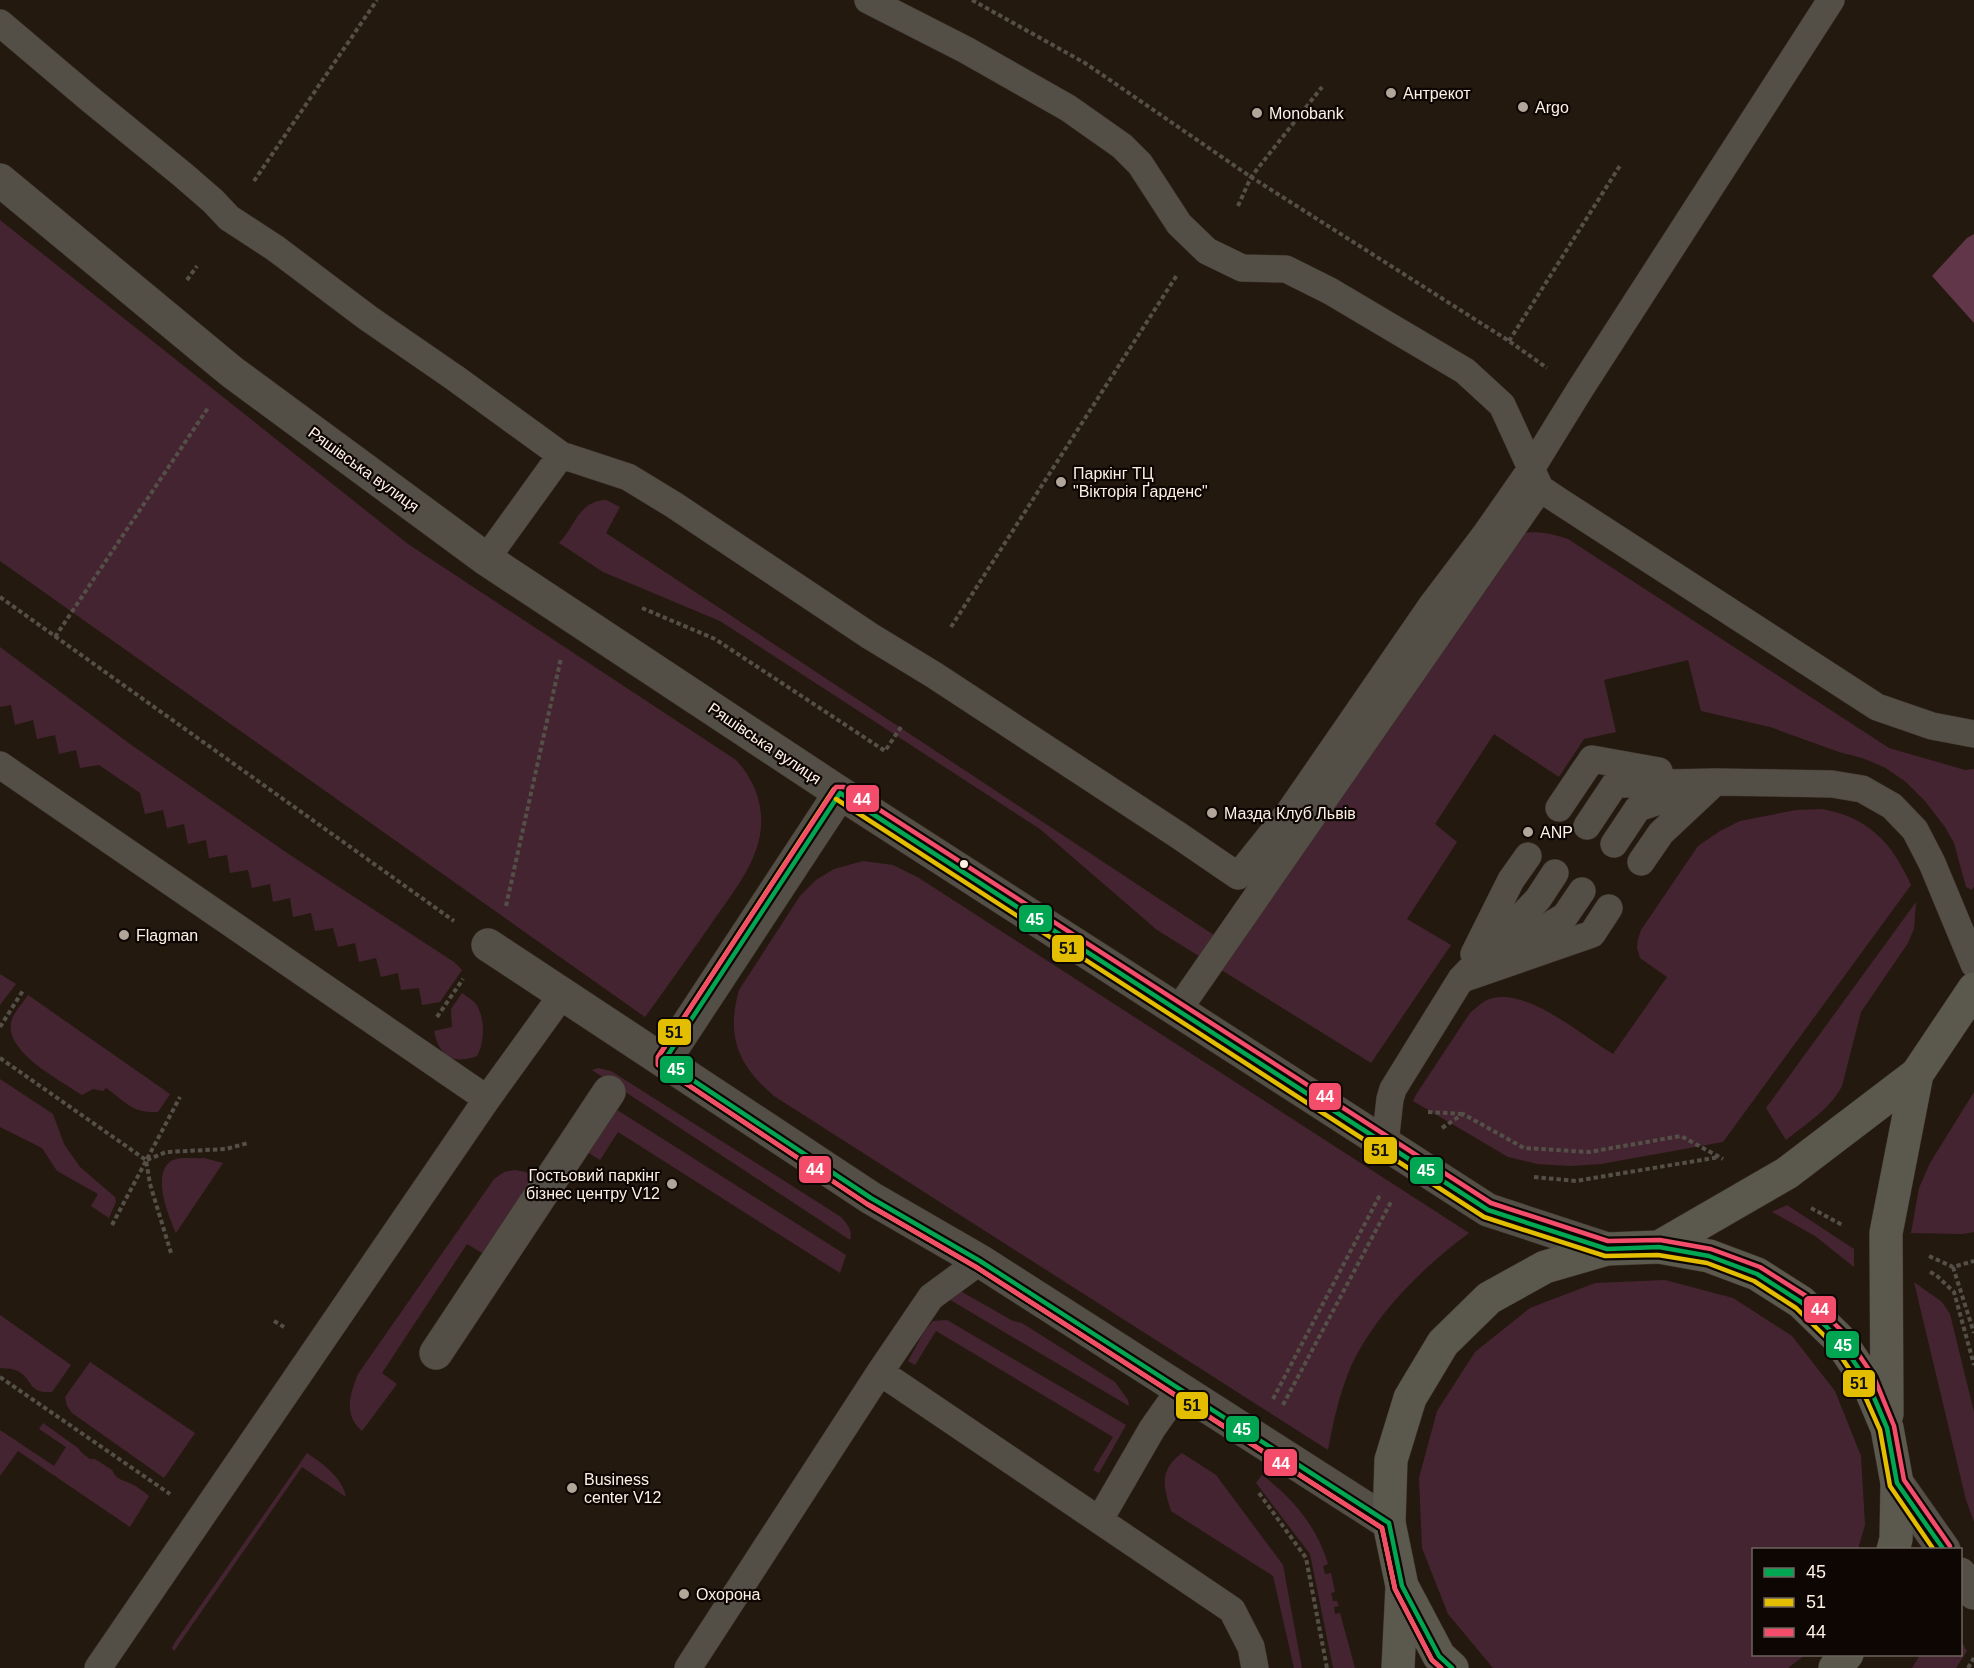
<svg xmlns="http://www.w3.org/2000/svg" width="1974" height="1668" viewBox="0 0 1974 1668" font-family="Arial,sans-serif">
  <rect width="100%" height="100%" fill="#24190f"/>
  <path fill="#452432" d="M 0,220 L 408,544 L 736,760 C 755,780 765,808 760,835 C 754,869 727,900 709,927 C 688,957 667,987 645,1017 L 0,561 Z
    M 606,500 L 620,507 L 606,533 L 1235,949 L 1505,563 L 1516,534 C 1535,530 1550,533 1568,539 L 1889,748 L 1965,770 L 1974,769 L 1974,886 L 1972,890 L 1966,887 L 1954,843 L 1945,827 L 1925,801 L 1906,782 L 1884,767 L 1862,758 L 1839,752 L 1770,727 L 1701,711 L 1688,660 L 1604,680 L 1616,732 L 1584,739 L 1559,777 L 1494,734 L 1435,824 L 1457,842 L 1407,919 L 1451,945 L 1371,1063 L 1157,930 L 1040,829 L 720,621 L 603,572 L 559,543 C 575,527 578,501 606,500 Z
    M 0,647 L 130,744 L 290,855 L 454,962 L 462,970 L 440,1002 L 422,1005 L 419,988 L 401,990 L 398,973 L 381,977 L 376,958 L 359,962 L 355,943 L 338,947 L 333,928 L 315,931 L 311,913 L 293,917 L 290,898 L 273,902 L 270,884 L 252,888 L 248,870 L 230,873 L 227,855 L 209,858 L 206,840 L 188,844 L 184,824 L 167,828 L 163,810 L 145,814 L 140,793 L 99,765 L 80,768 L 76,750 L 59,754 L 55,735 L 37,739 L 33,720 L 15,725 L 11,705 L 0,707 Z
    M 1823,809 C 1869,818 1892,843 1911,885 L 1723,1142 L 1601,1164 L 1570,1166 L 1537,1164 L 1508,1157 L 1413,1101 L 1417,1093 L 1470,1013 C 1477,1007 1484,1000 1493,998 C 1531,990 1582,1036 1613,1054 L 1667,977 L 1640,958 L 1637,948 L 1638,939 L 1641,930 L 1698,846 L 1720,831 L 1740,821 L 1796,810 Z
    M 863,861 L 893,865 L 919,878 L 1469,1233 C 1423,1267 1376,1313 1351,1366 C 1340,1392 1333,1422 1328,1450 L 774,1096 C 738,1065 726,1036 739,990 L 800,896 L 816,880 L 834,869 Z
    M 1916,902 L 1914,929 L 1908,943 L 1861,1012 L 1842,1086 C 1830,1109 1806,1124 1786,1140 L 1766,1108 Z
    M 0,974 L 16,984 L 0,1005 Z
    M 462,993 C 469,998 477,1002 479,1010 C 485,1023 484,1044 477,1056 C 453,1065 439,1056 434,1031 L 452,1027 L 451,1009 Z
    M 28,995 L 170,1094 L 158,1112 C 130,1113 127,1102 106,1088 L 103,1091 L 93,1089 L 82,1095 C 61,1080 1,1051 12,1019 C 15,1011 23,1003 28,995 Z
    M 598,1068 L 611,1071 L 841,1217 C 847,1224 853,1230 850,1240 L 592,1070 Z
    M 0,1079 L 53,1114 L 64,1144 L 80,1167 L 115,1197 L 116,1202 L 109,1218 L 91,1206 L 98,1194 L 57,1171 L 42,1148 L 0,1127 Z
    M 1974,1092 L 1974,1232 L 1963,1234 L 1911,1233 L 1919,1188 L 1930,1163 Z
    M 614,1108 L 846,1255 L 840,1273 L 618,1132 L 600,1160 L 587,1152 Z
    M 204,1158 L 223,1163 L 176,1233 C 169,1217 151,1175 171,1161 C 179,1156 195,1159 204,1158 Z
    M 515,1170 L 526,1172 L 535,1176 L 482,1253 L 467,1244 L 382,1373 L 397,1384 L 362,1431 C 343,1415 350,1394 358,1374 L 494,1179 L 504,1172 Z
    M 1787,1205 L 1854,1249 L 1854,1267 L 1815,1236 L 1772,1212 Z
    M 1665,1280 L 1733,1298 L 1792,1336 L 1835,1391 L 1861,1456 L 1865,1525 L 1858,1549 L 1754,1550 L 1754,1654 L 1805,1655 L 1788,1668 L 1493,1668 L 1448,1614 L 1422,1548 L 1419,1478 L 1437,1411 L 1475,1352 L 1530,1308 L 1595,1283 Z
    M 1914,1282 L 1942,1302 L 1950,1314 L 1974,1412 L 1974,1522 L 1966,1500 Z
    M 962,1292 L 1013,1321 L 1022,1323 L 1115,1382 L 1128,1400 L 1129,1406 L 947,1298 L 954,1293 Z
    M 0,1315 L 71,1365 L 52,1392 C 26,1394 34,1377 15,1370 C 11,1368 5,1369 0,1368 Z
    M 947,1320 L 1126,1425 L 1099,1473 L 1093,1470 L 1113,1437 L 936,1331 L 915,1365 L 908,1361 L 925,1330 L 933,1321 Z
    M 90,1362 L 195,1433 L 164,1478 L 72,1413 L 67,1406 L 65,1397 Z
    M 43,1423 L 78,1448 L 82,1453 L 90,1459 L 95,1459 L 112,1470 C 116,1480 123,1480 132,1484 C 138,1487 144,1492 149,1496 L 130,1527 L 18,1451 L 0,1476 L 0,1430 L 54,1466 L 66,1447 L 39,1429 Z
    M 307,1453 C 322,1463 343,1478 346,1497 L 302,1467 L 174,1651 L 172,1648 L 175,1642 Z
    M 1182,1453 L 1216,1475 L 1283,1565 L 1302,1668 L 1294,1668 L 1273,1576 L 1171,1511 C 1163,1486 1159,1470 1182,1453 Z
    M 1262,1475 C 1293,1498 1317,1527 1328,1564 L 1323,1566 L 1325,1574 L 1331,1573 L 1335,1592 L 1331,1593 L 1333,1601 L 1337,1601 L 1339,1606 L 1334,1607 L 1335,1614 L 1340,1613 L 1355,1668 L 1333,1668 L 1310,1554 L 1256,1483 Z
    M 1961,1641 L 1967,1651 L 1956,1668 L 1912,1668 L 1920,1655 L 1960,1654 Z"/>
  <path fill="#613649" d="M 1974,234 L 1974,323 L 1932,276 L 1967,238 Z"/>
  <g fill="none" stroke-linecap="round" stroke-linejoin="round">
    <defs>
      <path id="service" d="M 868,0 L 966,50 L 1068,108 L 1122,146 L 1140,164 L 1179,224 L 1207,251 L 1242,268 L 1286,269 L 1330,291 L 1465,371 L 1502,405 L 1540,488 L 1556,499 L 1877,707 L 1932,726 L 1974,734
        M 0,23 L 91,100 L 183,175 L 213,201 L 229,218 L 275,248 L 368,318 L 455,378 L 561,455 L 628,477 L 674,505 L 870,636 L 934,675 L 1178,835 L 1238,876 L 1290,811 L 1432,605 L 1485,535 L 1531,469 L 1579,391 L 1831,0
        M 486,559 L 561,455
        M 0,765 L 487,1099
        M 1559,808 L 1592,759 L 1659,771
        M 1587,826 L 1615,784 L 1716,782 L 1832,784 L 1862,789 L 1892,806 L 1915,830 L 1932,863 L 1974,964
        M 1614,844 L 1638,808 L 1693,790
        M 1641,862 L 1661,833 L 1709,788
        M 1508,950 L 1565,916 L 1582,891
        M 1474,954 L 1511,880 L 1528,856
        M 1465,978 L 1592,934 L 1609,908
        M 1178,1010 L 1540,488
        M 1385,1143 L 1390,1099 L 1393,1089 L 1461,979 L 1538,899 L 1555,873
        M 880,1372 L 1232,1610 L 1251,1647 L 1255,1668
        M 1100,1519 L 1152,1429 L 1180,1389
        M 98,1668 L 487,1099 L 562,995
        M 688,1668 L 880,1372 L 931,1297 L 980,1261"/>
      <path id="pedestrian" d="M 436,1353 L 609,1092"/>
      <path id="minor" d="M 0,180 L 232,372 L 486,559 L 840,793 L 1488,1210 L 1607,1249
        M 488,945 L 871,1198 L 980,1261 L 1389,1523
        M 664,1061 L 840,793"/>
      <path id="secondary" d="M 1897,1483 L 1944,1550
        M 1960,1574 L 1974,1593"/>
      <path id="primary" d="M 1659,1247 L 1787,1173 L 1917,1074 L 1974,989
        M 1887,1414 L 1886,1233 L 1917,1074
        M 1398,1668 L 1402,1586
        M 1452,1668 L 1439,1656 L 1402,1586 L 1389,1523 L 1391,1460 L 1410,1398 L 1443,1343 L 1489,1298 L 1545,1267 L 1607,1249 L 1659,1247 L 1709,1256 L 1757,1274 L 1801,1302 L 1838,1338 L 1867,1381 L 1887,1428 L 1897,1483 L 1896,1539 L 1893,1550
        M 1835,1668 L 1847,1654"/>
    </defs>
    <use href="#service" stroke="#3c332a" stroke-width="28"/>
    <use href="#pedestrian" stroke="#3c332a" stroke-width="34"/>
    <use href="#minor" stroke="#3c332a" stroke-width="34"/>
    <use href="#secondary" stroke="#3c332a" stroke-width="34"/>
    <use href="#primary" stroke="#3c332a" stroke-width="34"/>
    <path stroke="#544f47" stroke-width="4" stroke-dasharray="4.5 3" stroke-linecap="butt" d="M 972,0 L 1085,63 L 1251,177 L 1509,341 L 1547,368
      M 254,181 L 377,0
      M 1238,206 L 1251,177 L 1322,87
      M 187,280 L 197,266
      M 1509,341 L 1621,164
      M 0,597 L 454,921
      M 642,608 L 715,639 L 885,751 L 901,727
      M 951,627 L 1177,275
      M 55,637 L 208,408
      M 506,906 L 561,658
      M 437,1017 L 463,979
      M 0,1027 L 24,989
      M 0,1058 L 146,1160 L 150,1184 L 171,1253
      M 1428,1112 L 1463,1114
      M 1442,1128 L 1463,1114 L 1524,1148 L 1589,1152 L 1681,1136 L 1723,1159
      M 147,1160 L 166,1152 L 226,1149 L 248,1143
      M 1534,1177 L 1576,1181 L 1719,1157
      M 1811,1208 L 1844,1226
      M 112,1225 L 180,1097
      M 1929,1256 L 1953,1267 L 1974,1261
      M 1953,1267 L 1974,1333
      M 1930,1272 L 1936,1275 L 1954,1292 L 1974,1365
      M 274,1321 L 284,1327
      M 0,1377 L 170,1494
      M 1273,1399 L 1381,1193
      M 1283,1405 L 1392,1200
      M 1259,1493 L 1306,1558 L 1327,1668
      M 1968,1668 L 1974,1658"/>
    <use href="#service" stroke="#534f47" stroke-width="27"/>
    <use href="#pedestrian" stroke="#534f47" stroke-width="33"/>
    <use href="#minor" stroke="#534f47" stroke-width="33"/>
    <use href="#secondary" stroke="#545047" stroke-width="33"/>
    <use href="#primary" stroke="#5b584d" stroke-width="33"/>
    <defs>
      <path id="bus-1" d="M 840,793 L 1488,1210 L 1607,1249 L 1659,1247 L 1709,1256 L 1757,1274 L 1801,1302 L 1838,1338 L 1867,1381 L 1887,1428 L 1897,1483 L 1944,1550
        M 840,793 L 664,1061 L 871,1198 L 980,1261 L 1389,1523 L 1402,1586 L 1439,1656 L 1452,1668"/>
      <path id="bus-2" d="M 834,789 L 658,1057 L 658,1065 L 867,1204 L 976,1267 L 1382,1528 L 1395,1589 L 1432,1660 L 1441,1668
        M 836,799 L 1484,1217 L 1605,1256 L 1658,1255 L 1707,1263 L 1754,1281 L 1796,1308 L 1832,1343 L 1860,1385 L 1880,1430 L 1890,1486 L 1934,1550"/>
      <path id="bus-3" d="M 1441,1668 L 1432,1660 L 1395,1589 L 1382,1528 L 976,1267 L 867,1204 L 658,1065 L 658,1057 L 836,787 L 844,787 L 1491,1203 L 1608,1241 L 1660,1240 L 1711,1249 L 1760,1267 L 1806,1296 L 1844,1333 L 1874,1377 L 1894,1426 L 1904,1480 L 1950,1546"/>
    </defs>
    <use href="#bus-1" stroke="#0e0602" stroke-width="9"/>
    <use href="#bus-2" stroke="#0e0602" stroke-width="9"/>
    <use href="#bus-3" stroke="#0e0602" stroke-width="9"/>
    <use href="#bus-1" stroke="#00a651" stroke-width="4.5"/>
    <use href="#bus-2" stroke="#e3bd00" stroke-width="4.5"/>
    <use href="#bus-3" stroke="#f44d6c" stroke-width="4.5"/>
  </g>
  <g fill="#b2a59a" stroke="#0e0602" stroke-width="2">
    <circle cx="1391" cy="93" r="6"/>
    <circle cx="1523" cy="107" r="6"/>
    <circle cx="1257" cy="113" r="6"/>
    <circle cx="1061" cy="482" r="6"/>
    <circle cx="1212" cy="813" r="6"/>
    <circle cx="1528" cy="832" r="6"/>
    <circle cx="124" cy="935" r="6"/>
    <circle cx="672" cy="1184" r="6"/>
    <circle cx="572" cy="1488" r="6"/>
    <circle cx="684" cy="1594" r="6"/>
  </g>
  <circle fill="#fef0e5" stroke="#0e0602" stroke-width="2" cx="964" cy="864" r="5"/>
  <g text-anchor="middle" stroke-width="4.5" stroke-linejoin="round" paint-order="stroke">
    <g font-size="16" fill="#fef0e5" stroke="#0e0602" text-anchor="start">
      <text x="1403" y="99">Антрекот</text>
      <text x="1535" y="113">Argo</text>
      <text x="1269" y="119">Monobank</text>
      <text x="1073" y="479">Паркінг ТЦ<tspan x="1073" dy="18">"Вікторія Ґарденс"</tspan></text>
      <text x="1224" y="819">Мазда Клуб Львів</text>
      <text x="1540" y="838">ANP</text>
      <text x="136" y="941">Flagman</text>
      <text x="660" y="1181" text-anchor="end">Гостьовий паркінг<tspan x="660" dy="18">бізнес центру V12</tspan></text>
      <text x="584" y="1485">Business<tspan x="584" dy="18">center V12</tspan></text>
      <text x="696" y="1600">Охорона</text>
    </g>
    <g font-size="16" fill="#fef0e5" stroke="#0e0602">
      <text transform="translate(364 469) rotate(36)" y="6">Ряшівська вулиця</text>
      <text transform="translate(765 743) rotate(34)" y="6">Ряшівська вулиця</text>
    </g>
  </g>
  <g stroke="#0e0602" stroke-width="2">
    <rect x="845" y="784" width="35" height="29" rx="6" fill="#f44d6c"/>
    <rect x="1018" y="904" width="35" height="29" rx="6" fill="#00a651"/>
    <rect x="1051" y="934" width="34" height="29" rx="6" fill="#e3bd00"/>
    <rect x="657" y="1018" width="35" height="28" rx="6" fill="#e3bd00"/>
    <rect x="659" y="1055" width="35" height="29" rx="6" fill="#00a651"/>
    <rect x="1308" y="1082" width="34" height="29" rx="6" fill="#f44d6c"/>
    <rect x="1363" y="1136" width="35" height="29" rx="6" fill="#e3bd00"/>
    <rect x="798" y="1155" width="34" height="29" rx="6" fill="#f44d6c"/>
    <rect x="1409" y="1156" width="35" height="29" rx="6" fill="#00a651"/>
    <rect x="1803" y="1295" width="34" height="29" rx="6" fill="#f44d6c"/>
    <rect x="1825" y="1330" width="35" height="29" rx="6" fill="#00a651"/>
    <rect x="1842" y="1369" width="34" height="29" rx="6" fill="#e3bd00"/>
    <rect x="1175" y="1391" width="34" height="29" rx="6" fill="#e3bd00"/>
    <rect x="1225" y="1415" width="35" height="28" rx="6" fill="#00a651"/>
    <rect x="1263" y="1448" width="35" height="29" rx="6" fill="#f44d6c"/>
  </g>
  <g font-size="16" text-anchor="middle" font-weight="bold" fill="#fff">
    <text x="862" y="805">44</text>
    <text x="1035" y="925">45</text>
    <text x="676" y="1075">45</text>
    <text x="1325" y="1102">44</text>
    <text x="815" y="1175">44</text>
    <text x="1426" y="1176">45</text>
    <text x="1820" y="1315">44</text>
    <text x="1843" y="1351">45</text>
    <text x="1242" y="1435">45</text>
    <text x="1281" y="1469">44</text>
  </g>
  <g font-size="16" text-anchor="middle" font-weight="bold" fill="#111">
    <text x="1068" y="954">51</text>
    <text x="674" y="1038">51</text>
    <text x="1380" y="1156">51</text>
    <text x="1859" y="1389">51</text>
    <text x="1192" y="1411">51</text>
  </g>
  <rect x="1752" y="1548" width="210" height="108" fill="#0e0602" stroke="#6e645d" stroke-width="1.5"/>
  <rect x="1764" y="1568" width="30" height="9" fill="#00a651" stroke="#6e645d" stroke-width="1.5"/>
  <text x="1806" y="1578" font-size="18" fill="#fef0e5">45</text>
  <rect x="1764" y="1598" width="30" height="9" fill="#e3bd00" stroke="#6e645d" stroke-width="1.5"/>
  <text x="1806" y="1608" font-size="18" fill="#fef0e5">51</text>
  <rect x="1764" y="1628" width="30" height="9" fill="#f44d6c" stroke="#6e645d" stroke-width="1.5"/>
  <text x="1806" y="1638" font-size="18" fill="#fef0e5">44</text>
</svg>
